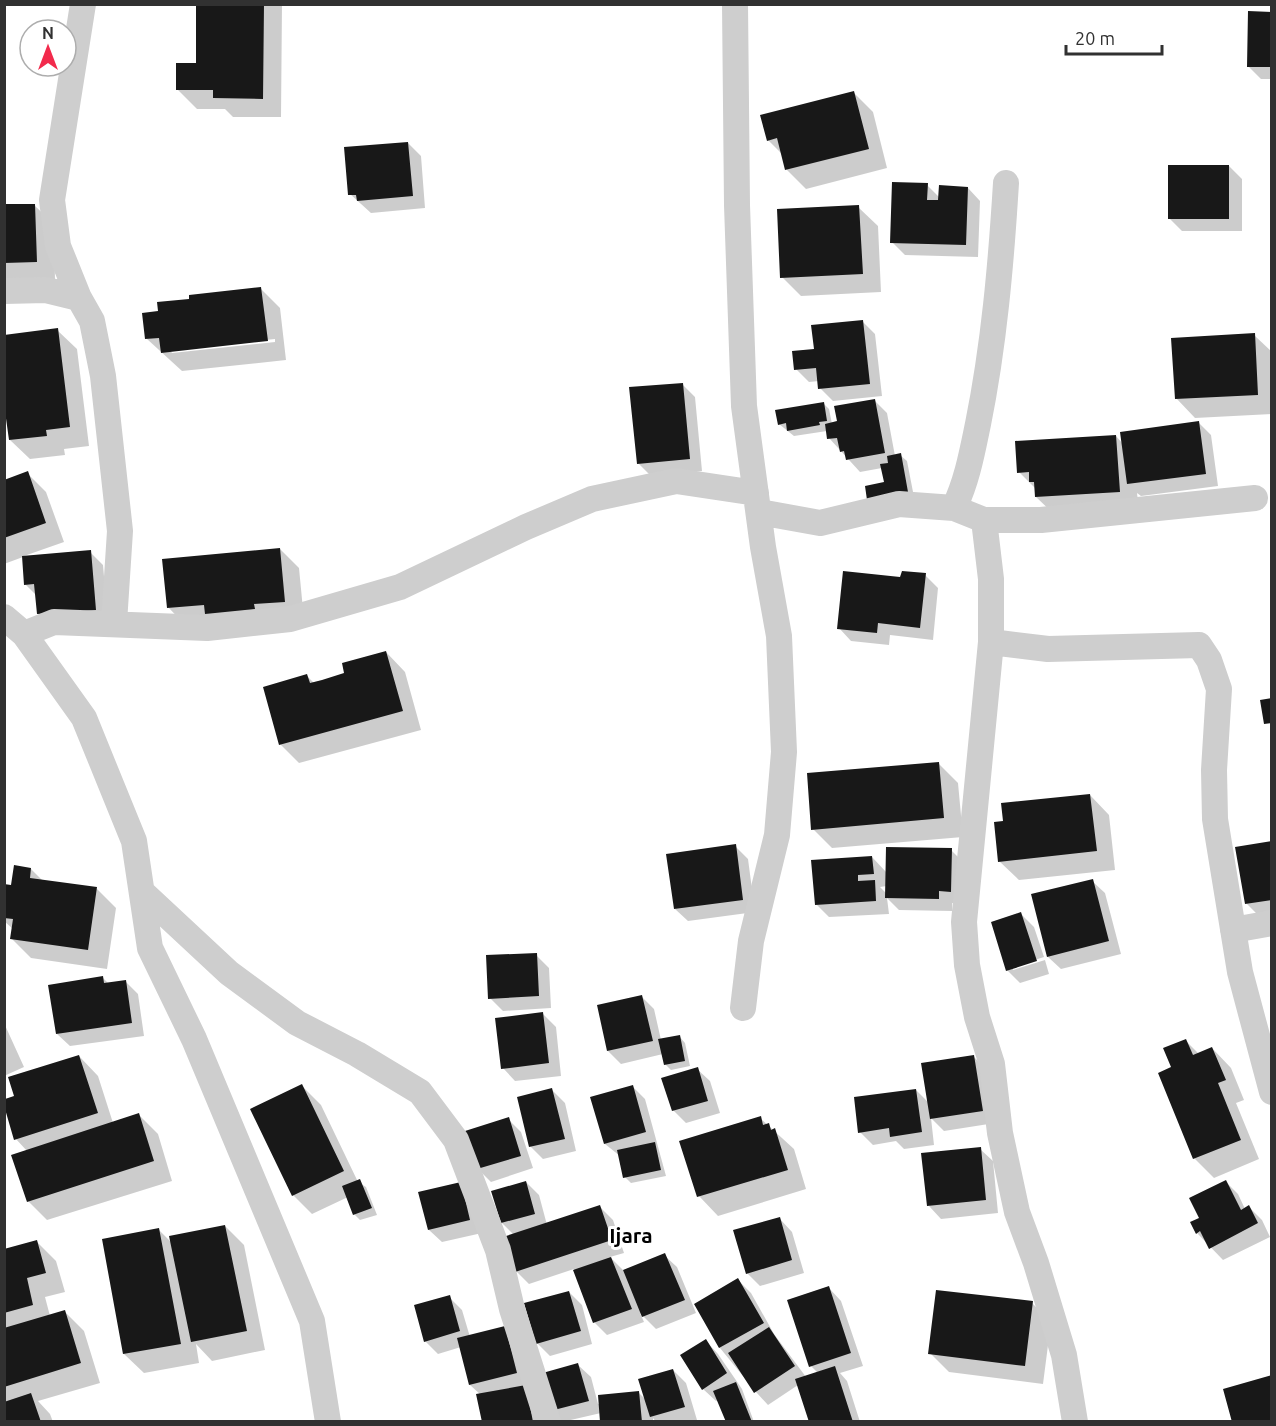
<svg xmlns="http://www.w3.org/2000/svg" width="1276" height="1426" viewBox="0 0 1276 1426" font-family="Ubuntu,sans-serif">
  <rect width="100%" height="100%" fill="#fff"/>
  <path fill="#0003" fill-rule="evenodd" d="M 197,4 L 282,4 L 281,117 L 233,117 L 225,109 L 197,109 L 178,90 L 197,65 Z
    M 1272,14 L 1272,79 L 1261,79 L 1248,66 Z
    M 854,93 L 873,112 L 887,168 L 806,189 L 787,170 L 783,155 L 768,140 Z
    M 408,143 L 421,156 L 425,208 L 371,213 L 350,194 Z
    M 1229,166 L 1242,179 L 1242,231 L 1182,231 L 1169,218 Z
    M 927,185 L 940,198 L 968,188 L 980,201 L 978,257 L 905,255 L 892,242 Z
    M 34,205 L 54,224 L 55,280 L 4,282 L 4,206 Z
    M 858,207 L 878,226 L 881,292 L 801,296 L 782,277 Z
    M 261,289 L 280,308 L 286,360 L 182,371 L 147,339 L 159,312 L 190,300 ZM 275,339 L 275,342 L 172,353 L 170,350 Z
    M 862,321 L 875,334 L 882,396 L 833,401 L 820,388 L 819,381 L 809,382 L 796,369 L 816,350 Z
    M 57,330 L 77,349 L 89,446 L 64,449 L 65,455 L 30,459 L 10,440 Z
    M 1254,335 L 1272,352 L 1272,414 L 1195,418 L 1176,398 Z
    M 682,384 L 695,397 L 702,471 L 651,476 L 638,463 Z
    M 874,400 L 887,413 L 895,456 L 900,455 L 907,461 L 914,497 L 886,484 L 882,468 L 860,472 L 829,438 L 827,431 L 794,436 L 779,424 L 823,403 L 829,409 L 832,424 L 839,422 Z
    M 1199,423 L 1211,435 L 1218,486 L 1141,496 L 1137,493 L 1139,510 L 1056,516 L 1036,497 L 1036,489 L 1019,472 L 1116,436 L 1123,444 Z
    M 27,473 L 46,492 L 64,542 L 24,556 L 90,552 L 103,565 L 108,622 L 51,627 L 38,614 L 37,596 L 25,584 L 23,557 L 4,564 L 4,481 Z
    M 280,549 L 299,568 L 304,620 L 187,627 L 168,607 Z
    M 925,575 L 938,588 L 933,640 L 890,635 L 889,645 L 851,641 L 839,628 L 902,579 Z
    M 386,652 L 405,672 L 421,730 L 299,763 L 280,744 L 307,676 L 314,683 L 346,674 Z
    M 939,764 L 958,783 L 963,837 L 832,848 L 813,829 Z
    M 1090,795 L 1109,815 L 1115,870 L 1019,880 L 999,861 L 1004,822 Z
    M 1272,843 L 1272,914 L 1259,916 L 1246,903 Z
    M 735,846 L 748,859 L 755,912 L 688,921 L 675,909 Z
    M 951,850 L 964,863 L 963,904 L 952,903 L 952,911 L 899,910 L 887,898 L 889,914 L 829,917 L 816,904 L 872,857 L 887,873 ZM 887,886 L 887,894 L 880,887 Z
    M 31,869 L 43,881 L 97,889 L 116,908 L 107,969 L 31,958 L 12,939 L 13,929 L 4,921 L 4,886 L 12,887 Z
    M 1092,881 L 1105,893 L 1121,954 L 1061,969 L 1048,957 Z
    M 1021,914 L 1034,927 L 1044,957 L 1013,967 L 1013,970 L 1045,960 L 1049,974 L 1020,983 L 1007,970 Z
    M 536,955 L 549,968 L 551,1008 L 503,1011 L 490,998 Z
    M 102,977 L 109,984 L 125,981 L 138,994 L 144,1036 L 70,1046 L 57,1034 Z
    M 641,996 L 654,1009 L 661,1040 L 679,1036 L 685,1043 L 690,1066 L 671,1070 L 665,1064 L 663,1054 L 621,1064 L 608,1051 Z
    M 543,1014 L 556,1027 L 561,1076 L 515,1081 L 503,1068 Z
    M 4,1023 L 24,1067 L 4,1076 Z
    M 1186,1041 L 1199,1054 L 1212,1048 L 1231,1068 L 1244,1100 L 1236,1103 L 1259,1159 L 1214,1178 L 1194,1158 L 1160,1074 L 1173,1068 Z
    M 79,1056 L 98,1076 L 113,1123 L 139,1115 L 158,1134 L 172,1181 L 47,1220 L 28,1201 L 27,1151 L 16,1139 L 4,1101 L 16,1097 Z
    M 973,1056 L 986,1069 L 995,1123 L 944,1131 L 931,1118 L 934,1145 L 904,1149 L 896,1141 L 873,1145 L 860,1132 L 916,1090 L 929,1103 Z
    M 697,1069 L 710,1081 L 720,1113 L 686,1123 L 673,1110 Z
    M 302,1086 L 321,1105 L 358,1182 L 366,1187 L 377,1215 L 360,1220 L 354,1214 L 348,1197 L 312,1214 L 293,1195 Z
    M 632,1086 L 645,1099 L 666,1176 L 631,1183 L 625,1177 L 620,1156 L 605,1144 Z
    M 552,1090 L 565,1103 L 576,1151 L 543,1159 L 530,1146 Z
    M 760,1118 L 794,1149 L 806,1189 L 718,1216 L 699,1196 Z
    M 508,1119 L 521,1132 L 533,1168 L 491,1182 L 478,1169 Z
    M 980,1149 L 993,1161 L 998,1213 L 941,1219 L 929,1206 Z
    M 1225,1181 L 1238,1194 L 1245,1209 L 1249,1207 L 1262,1220 L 1270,1237 L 1223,1260 L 1197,1233 L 1200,1218 Z
    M 526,1182 L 539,1195 L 547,1225 L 600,1207 L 613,1220 L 624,1253 L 610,1257 L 624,1271 L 664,1255 L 677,1267 L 696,1313 L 656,1329 L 640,1313 L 644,1322 L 607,1335 L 595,1323 L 574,1269 L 529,1284 L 516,1271 L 514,1235 L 502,1223 Z
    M 460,1183 L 482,1233 L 442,1242 L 429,1230 Z
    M 780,1219 L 792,1232 L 804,1273 L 760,1286 L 747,1273 Z
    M 225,1226 L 244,1245 L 265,1350 L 212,1361 L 196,1344 L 199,1363 L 144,1373 L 124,1354 L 159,1230 L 173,1244 Z
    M 37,1242 L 56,1261 L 65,1292 L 45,1297 L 50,1316 L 65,1312 L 84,1331 L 100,1383 L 38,1401 L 50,1414 L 53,1422 L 4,1422 L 4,1251 Z
    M 738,1280 L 751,1293 L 774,1334 L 806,1377 L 818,1373 L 811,1366 L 829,1288 L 841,1301 L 863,1366 L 840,1373 L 847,1381 L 860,1422 L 810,1422 L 798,1385 L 768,1405 L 756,1392 L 720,1348 L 696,1304 Z
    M 569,1292 L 582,1305 L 592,1344 L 550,1356 L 537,1343 Z
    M 449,1297 L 462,1310 L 470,1337 L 504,1328 L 543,1422 L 483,1422 L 481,1395 L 470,1385 L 461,1347 L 438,1354 L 425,1341 Z
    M 1032,1303 L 1051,1322 L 1043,1384 L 949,1372 L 930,1353 Z
    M 706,1341 L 718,1354 L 742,1389 L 754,1422 L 727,1422 L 718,1400 L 716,1401 L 703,1389 Z
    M 578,1365 L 591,1377 L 598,1404 L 639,1393 L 646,1400 L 673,1370 L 686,1383 L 697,1420 L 656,1422 L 653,1418 L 653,1422 L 602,1422 L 601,1413 L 562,1422 L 551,1411 Z"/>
  <path fill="#181818" d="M 196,4 L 264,4 L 263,99 L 213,98 L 213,90 L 176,90 L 176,63 L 196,63 Z
    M 1248,11 L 1272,12 L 1272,67 L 1247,67 Z
    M 854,91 L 869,149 L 785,170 L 777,138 L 767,141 L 760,115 Z
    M 408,142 L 413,196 L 357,201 L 356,195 L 348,195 L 344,147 Z
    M 1168,165 L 1229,165 L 1229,219 L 1168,219 Z
    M 892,182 L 928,183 L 927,200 L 938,200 L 939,185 L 968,187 L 966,245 L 890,243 Z
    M 4,204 L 35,204 L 37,262 L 4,263 Z
    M 859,205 L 863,274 L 780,278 L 777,209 Z
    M 261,287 L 268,341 L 161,353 L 159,338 L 145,339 L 142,313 L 158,311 L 157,302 L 189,299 L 189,295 Z
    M 863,320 L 870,384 L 818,389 L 816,368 L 794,370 L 792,351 L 814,349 L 811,325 Z
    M 58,328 L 70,427 L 46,430 L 47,436 L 9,440 L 4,404 L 4,335 Z
    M 1255,333 L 1258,395 L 1175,399 L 1171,338 Z
    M 683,383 L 690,459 L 637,464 L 629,387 Z
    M 875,399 L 885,453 L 846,460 L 844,451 L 840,452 L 837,438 L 827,439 L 825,424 L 837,421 L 834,406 Z
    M 824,402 L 827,421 L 819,422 L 820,425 L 787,431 L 786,423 L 778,425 L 775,410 Z
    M 1199,421 L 1206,474 L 1127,484 L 1120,432 Z
    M 1116,435 L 1120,492 L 1035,497 L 1034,482 L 1029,482 L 1029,472 L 1017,473 L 1015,441 Z
    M 901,453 L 908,492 L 867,500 L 865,486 L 884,482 L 880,464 L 888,463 L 887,456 Z
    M 28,471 L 46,523 L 4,538 L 4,480 Z
    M 280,548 L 285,602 L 254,604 L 255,609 L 205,614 L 204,605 L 167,608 L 162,559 Z
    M 91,550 L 96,610 L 37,614 L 34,584 L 24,585 L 22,556 Z
    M 843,571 L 900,577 L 902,571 L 926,573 L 920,628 L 878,623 L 877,633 L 837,629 Z
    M 386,651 L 403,711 L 279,745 L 263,687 L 307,674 L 310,683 L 322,680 L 344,673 L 342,663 Z
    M 1272,698 L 1272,723 L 1264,724 L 1260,700 Z
    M 939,762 L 944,818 L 811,830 L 807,773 Z
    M 1090,794 L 1097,851 L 998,862 L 994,822 L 1003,821 L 1001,803 Z
    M 1272,841 L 1272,900 L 1245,904 L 1235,847 Z
    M 736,844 L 743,900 L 674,909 L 666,854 Z
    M 886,847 L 952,848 L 951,892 L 939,891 L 939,899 L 885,898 Z
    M 872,856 L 874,874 L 858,875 L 858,881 L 875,880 L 876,901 L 815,905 L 811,860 Z
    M 14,865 L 31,868 L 30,878 L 97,887 L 88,950 L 10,939 L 13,919 L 4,918 L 4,884 L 11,885 Z
    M 1093,879 L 1109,941 L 1047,957 L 1031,894 Z
    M 1021,912 L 1037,961 L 1006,971 L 991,922 Z
    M 537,953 L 539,996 L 488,999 L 486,955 Z
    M 103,976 L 104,983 L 126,980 L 132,1023 L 56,1034 L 48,985 Z
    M 642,995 L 653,1041 L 607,1051 L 597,1005 Z
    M 543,1012 L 549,1063 L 501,1069 L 495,1018 Z
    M 680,1035 L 685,1061 L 664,1065 L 658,1039 Z
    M 1186,1039 L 1193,1055 L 1212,1047 L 1226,1080 L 1218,1083 L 1241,1140 L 1193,1159 L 1158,1073 L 1171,1067 L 1163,1048 Z
    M 79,1055 L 98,1113 L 14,1140 L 5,1109 L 5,1099 L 14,1096 L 8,1077 Z
    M 974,1055 L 983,1111 L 930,1119 L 921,1063 Z
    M 698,1067 L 708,1101 L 672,1111 L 661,1078 Z
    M 302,1084 L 344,1171 L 292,1196 L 250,1109 Z
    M 633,1085 L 646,1132 L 604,1144 L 590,1097 Z
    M 552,1088 L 565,1139 L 529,1147 L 517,1097 Z
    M 916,1089 L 922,1132 L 890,1137 L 889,1128 L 858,1133 L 854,1097 Z
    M 139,1113 L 154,1161 L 27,1202 L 11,1155 Z
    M 761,1116 L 763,1125 L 769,1123 L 771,1130 L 775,1128 L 788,1170 L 697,1197 L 679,1141 Z
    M 509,1117 L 521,1156 L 477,1169 L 465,1131 Z
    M 655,1142 L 661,1170 L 623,1178 L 617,1150 Z
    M 981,1147 L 986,1200 L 927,1206 L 921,1153 Z
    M 360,1179 L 372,1208 L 353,1215 L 342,1186 Z
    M 1226,1180 L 1241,1210 L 1249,1205 L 1258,1223 L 1209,1249 L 1200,1231 L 1196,1234 L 1190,1222 L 1199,1218 L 1189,1198 Z
    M 526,1181 L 535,1214 L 501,1223 L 491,1191 Z
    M 461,1182 L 470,1220 L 428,1230 L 418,1192 Z
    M 600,1205 L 612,1240 L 515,1272 L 503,1237 Z
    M 780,1217 L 792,1260 L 746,1274 L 733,1230 Z
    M 225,1225 L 247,1331 L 191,1342 L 169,1236 Z
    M 159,1228 L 181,1344 L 123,1354 L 102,1239 Z
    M 37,1240 L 46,1273 L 27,1278 L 33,1305 L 4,1313 L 4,1249 Z
    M 665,1253 L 685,1300 L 642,1317 L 623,1270 Z
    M 611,1257 L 632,1309 L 593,1323 L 573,1270 Z
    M 738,1278 L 764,1323 L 719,1348 L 694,1304 Z
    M 829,1286 L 851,1353 L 809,1367 L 787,1300 Z
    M 936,1290 L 1033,1301 L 1025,1366 L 928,1354 Z
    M 569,1291 L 581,1331 L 536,1344 L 524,1303 Z
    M 450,1295 L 460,1331 L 424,1342 L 414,1305 Z
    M 65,1310 L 81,1363 L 4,1387 L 4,1328 Z
    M 505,1326 L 517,1373 L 469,1385 L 457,1338 Z
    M 769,1327 L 795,1366 L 754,1393 L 728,1353 Z
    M 706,1339 L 727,1373 L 702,1390 L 680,1355 Z
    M 578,1363 L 589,1401 L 550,1411 L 539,1374 Z
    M 835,1366 L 853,1422 L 809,1422 L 795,1379 Z
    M 673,1369 L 685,1407 L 650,1417 L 638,1379 Z
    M 1272,1375 L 1272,1422 L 1232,1422 L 1223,1389 Z
    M 736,1382 L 752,1422 L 726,1422 L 713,1391 Z
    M 526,1385 L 533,1422 L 482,1422 L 476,1394 Z
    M 639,1391 L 642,1422 L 600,1422 L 598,1395 Z
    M 31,1393 L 41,1422 L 4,1422 L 4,1402 Z"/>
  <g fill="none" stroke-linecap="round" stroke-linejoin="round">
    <path stroke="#cecece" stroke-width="26" d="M 735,4 L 737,205 L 744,406 L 763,547 L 779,636 L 784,752 L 777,835 L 751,941 L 743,1008
      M 4,291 L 46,290 L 79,298 L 92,321 L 103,376 L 120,531 L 114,623
      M 79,298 L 58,246 L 52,200 L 83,4
      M 954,508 C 967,481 972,453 978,424 C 994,345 1001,264 1006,183
      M 759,512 L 820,523 L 899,504 L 954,508 L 984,520 L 991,579 L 991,642 L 964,922 L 967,965 L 977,1017 L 992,1064 L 1000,1133 L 1017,1212 L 1036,1263 L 1064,1355 L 1075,1422
      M 984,520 L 1041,520 L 1255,498
      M 4,617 L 24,634 L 84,718 L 134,841 L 150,948 L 194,1039 L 312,1321 L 328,1422
      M 24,634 L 54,622 L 207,628 L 290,619 L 400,587 L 526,527 L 592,499 L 676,481 L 756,493
      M 991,642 L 1048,649 L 1199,645 L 1209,660 L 1219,689 L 1214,770 L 1215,819 L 1240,972 L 1272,1092
      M 142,892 L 229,973 L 297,1023 L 357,1054 L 420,1092 L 456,1140 L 498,1250 L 512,1309 L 548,1422
      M 1233,930 L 1272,923"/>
  </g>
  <g text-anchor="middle" stroke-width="6" stroke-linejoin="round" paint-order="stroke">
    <g font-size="21" font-weight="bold" fill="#000" stroke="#fff">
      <text x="631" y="1243">Ijara</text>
    </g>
  </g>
  <rect width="1276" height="1426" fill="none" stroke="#313131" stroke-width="12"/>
  <g transform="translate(48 48)"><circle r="28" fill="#ffffff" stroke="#adadad" stroke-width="1.5"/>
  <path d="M0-4.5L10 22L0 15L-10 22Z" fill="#f22a4c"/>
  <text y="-9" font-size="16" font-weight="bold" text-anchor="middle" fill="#313131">N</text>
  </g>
  <path d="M1066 45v9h96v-9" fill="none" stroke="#313131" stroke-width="3"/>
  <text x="1075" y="45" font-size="18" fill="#313131" stroke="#ffffff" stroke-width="4.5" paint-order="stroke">20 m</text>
</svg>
